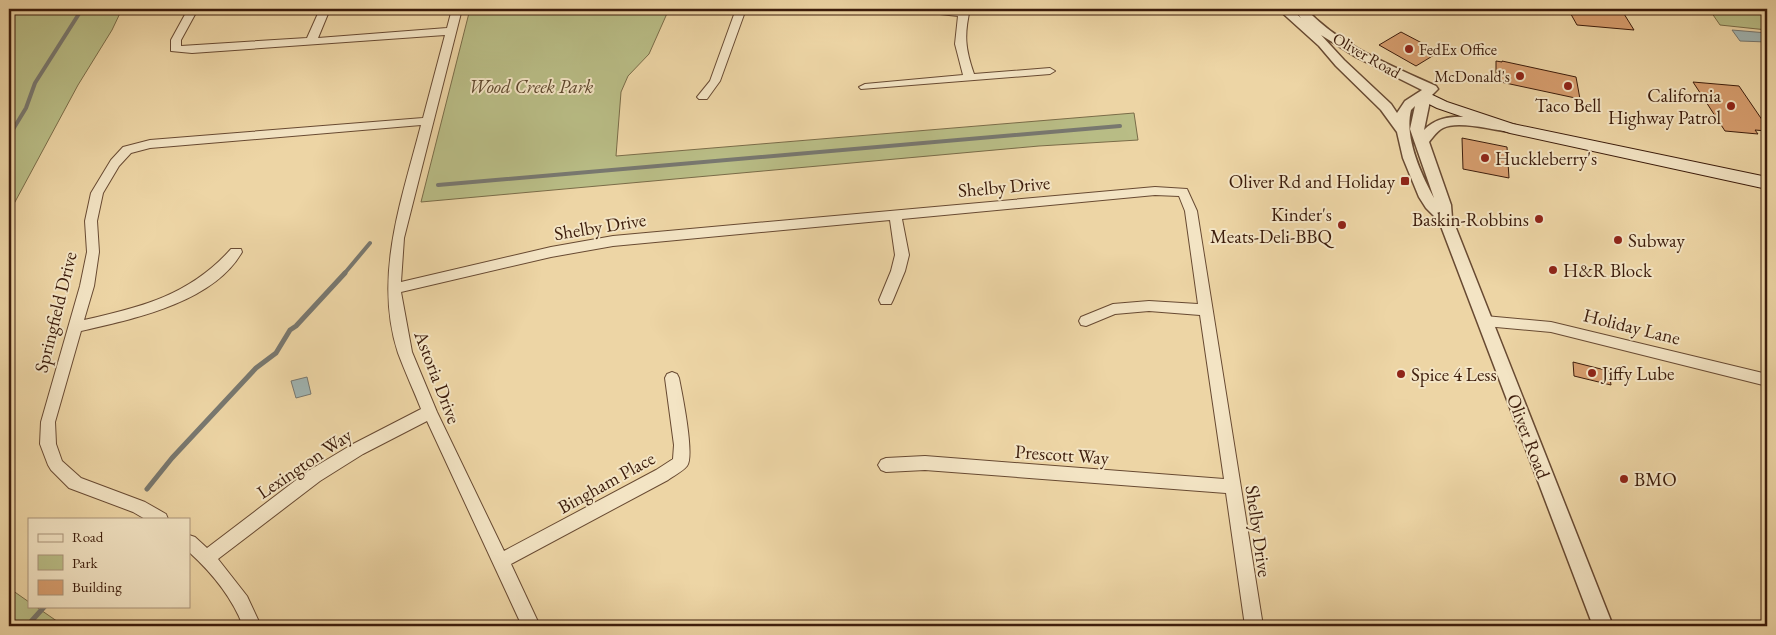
<svg xmlns="http://www.w3.org/2000/svg" width="1776" height="635" viewBox="0 0 1776 635" font-family="'EB Garamond',serif">
  <rect width="100%" height="100%" fill="#edd5a5"/>
  <filter id="stains"><feTurbulence type="fractalNoise" baseFrequency=".004" numOctaves="4"/><feColorMatrix values="0 0 0 0 .2 0 0 0 0 .09 0 0 0 0 .02 0 0 0 .5 -.17"/></filter>
  <radialGradient id="worn" r=".72"><stop offset=".6" stop-color="#630" stop-opacity="0"/><stop offset="1" stop-color="#630" stop-opacity=".3"/></radialGradient>
  <path fill="#b9bd86" stroke="#7a6c48" d="M 9,9 L 122,9 L 112,30 L 78,85 L 9,213 Z
    M 470,9 L 669,9 L 649,54 L 628,76 L 621,92 L 616,156 L 1134,113 L 1138,140 L 1039,146 L 421,202 Z
    M 1709,9 L 1767,9 L 1767,30 L 1720,25 Z
    M 9,588 L 29,602 L 29,606 L 35,606 L 64,626 L 9,626 Z"/>
  <path fill="#a0b5b3" stroke="#787870" d="M 1732,30 L 1767,33 L 1767,42 L 1740,41 Z
    M 307,377 L 311,394 L 296,398 L 291,381 Z"/>
  <g fill="none" stroke-linecap="round" stroke-linejoin="round">
    <path stroke="#787870" stroke-width="4" d="M 9,136 L 26,108 L 35,83 L 82,9
      M 438,185 L 1120,126
      M 344,274 L 370,243"/>
    <path stroke="#787870" stroke-width="5" d="M 147,489 L 172,458 L 256,368 L 276,353 L 290,330 L 296,326 L 345,273
      M 27,626 L 45,606"/>
  </g>
  <path fill="#d79e6f" stroke="#3c1c0b" d="M 1568,9 L 1621,9 L 1634,30 L 1577,25 Z
    M 1401,32 L 1439,52 L 1416,66 L 1379,45 Z
    M 1496,61 L 1502,62 L 1502,61 L 1576,77 L 1580,99 L 1496,81 Z
    M 1693,82 L 1739,86 L 1767,127 L 1767,131 L 1755,130 L 1758,134 L 1725,131 Z
    M 1462,138 L 1507,147 L 1509,178 L 1463,169 Z
    M 1573,362 L 1609,371 L 1611,385 L 1574,376 Z"/>
  <g fill="none" stroke-linecap="round" stroke-linejoin="round">
    <defs>
      <path id="minor" d="M 188,9 L 198,9 L 181,40 L 181,46 L 307,38 L 320,9 L 330,9 L 318,38 L 447,28 L 452,9 L 462,9 L 404,238 L 401,282 L 551,247 L 613,236 L 1155,187 L 1187,189 L 1197,211 L 1263,626 L 1245,626 L 1226,493 L 925,470 L 886,472 L 881,470 L 878,465 L 881,460 L 886,458 L 925,456 L 1224,479 L 1200,315 L 1149,311 L 1115,314 L 1086,326 L 1081,325 L 1079,321 L 1081,317 L 1113,304 L 1149,301 L 1198,304 L 1185,211 L 1179,196 L 1155,195 L 902,219 L 909,255 L 905,271 L 893,300 L 891,304 L 881,304 L 879,300 L 891,271 L 895,255 L 890,220 L 613,246 L 551,257 L 401,292 L 412,352 L 437,412 L 504,551 L 656,470 L 673,459 L 674,445 L 665,378 L 667,374 L 672,372 L 677,374 L 679,378 C 682,393 695,456 687,466 C 682,472 673,476 668,480 L 511,564 L 540,626 L 522,626 L 427,421 L 363,454 L 320,481 L 218,559 L 247,596 L 261,626 L 243,626 C 232,597 212,573 189,552 L 189,535 L 195,537 L 207,548 L 308,471 L 353,444 L 421,409 C 414,391 405,372 398,353 C 373,276 402,199 421,125 L 150,148 L 131,153 L 119,166 L 103,193 L 97,221 L 99,252 L 94,286 L 84,320 C 142,307 190,295 231,249 L 241,249 L 242,252 C 213,303 133,319 81,331 L 55,422 L 56,444 L 62,461 L 81,478 L 145,502 L 166,514 L 168,519 L 145,519 L 133,512 L 69,488 L 51,470 L 48,465 L 40,444 L 41,422 L 80,286 L 87,252 L 85,221 L 91,193 L 111,160 L 123,147 L 150,140 L 423,118 L 445,35 L 192,53 L 171,51 L 171,40 Z
        M 736,9 L 746,9 L 720,81 L 707,99 L 699,99 L 697,97 L 710,81 Z
        M 917,9 L 959,11 L 960,9 L 970,9 C 964,35 965,48 974,74 L 1050,68 L 1055,71 L 1050,74 L 861,89 L 859,87 L 865,84 L 963,75 L 955,44 L 958,16 L 922,12 Z
        M 1485,316 L 1551,322 L 1767,374 L 1767,386 L 1551,332 L 1485,326 L 1480,325 L 1478,321 L 1480,317 Z"/>
      <path id="tertiary" d="M 1278,9 L 1291,9 L 1301,18 L 1294,9 L 1306,9 C 1339,45 1392,66 1436,86 L 1438,89 L 1431,96 L 1424,130 C 1446,107 1483,120 1510,124 L 1515,125 L 1517,128 L 1515,131 L 1510,132 C 1494,130 1457,120 1443,128 C 1437,131 1433,137 1429,142 L 1451,205 L 1452,218 L 1613,626 L 1593,626 L 1439,221 L 1426,208 L 1419,197 L 1403,158 L 1397,132 L 1381,110 L 1336,66 L 1319,46 ZM 1321,35 L 1356,57 L 1422,90 L 1405,101 L 1397,113 L 1391,104 L 1344,60 ZM 1415,106 L 1410,129 L 1434,198 C 1421,174 1404,138 1411,110 Z"/>
      <path id="secondary" d="M 1424,91 L 1447,102 L 1513,124 L 1767,177 L 1767,189 L 1510,133 L 1437,108 L 1419,99 L 1416,96 L 1419,93 Z"/>
    </defs>
    <use href="#minor" stroke="#684a32" stroke-width="2"/>
    <use href="#tertiary" stroke="#684a32" stroke-width="3"/>
    <use href="#secondary" stroke="#3c1c0b" stroke-width="2"/>
    <use href="#minor" fill="#f3e4c4" fill-rule="evenodd"/>
    <use href="#tertiary" fill="#f3e4c4" fill-rule="evenodd"/>
    <use href="#secondary" fill="#f3e4c4" fill-rule="evenodd"/>
  </g>
  <g fill="#8f2418" stroke="#f3e4c4" stroke-width="2">
    <circle cx="1409" cy="49" r="5"/>
    <circle cx="1520" cy="76" r="5"/>
    <circle cx="1568" cy="86" r="5"/>
    <circle cx="1731" cy="106" r="5"/>
    <circle cx="1485" cy="158" r="5"/>
    <rect x="1400" y="176" width="10" height="10" rx="2.5"/>
    <circle cx="1539" cy="219" r="5"/>
    <circle cx="1342" cy="225" r="5"/>
    <circle cx="1618" cy="240" r="5"/>
    <circle cx="1553" cy="270" r="5"/>
    <circle cx="1592" cy="373" r="5"/>
    <circle cx="1401" cy="374" r="5"/>
    <circle cx="1624" cy="479" r="5"/>
  </g>
  <g text-anchor="middle" stroke-width="4" stroke-linejoin="round" paint-order="stroke">
    <g font-size="16" fill="#3c1c0b" stroke="#f3e4c4" text-anchor="start">
      <text x="1419" y="55">FedEx Office</text>
      <text x="1510" y="82" text-anchor="end">McDonald's</text>
    </g>
    <g font-size="16" fill="#3c1c0b" stroke="#f3e4c4">
      <text transform="translate(1367 55) rotate(30)" y="6">Oliver Road</text>
    </g>
    <g font-size="19" font-style="italic" fill="#5b442a" stroke="#f3e4c4">
      <text x="531" y="93">Wood Creek Park</text>
    </g>
    <g font-size="19" fill="#3c1c0b" stroke="#f3e4c4" text-anchor="start">
      <text x="1721" y="102" text-anchor="end">California<tspan x="1721" dy="22">Highway Patrol</tspan></text>
      <text x="1568" y="112" text-anchor="middle">Taco Bell</text>
      <text x="1495" y="165">Huckleberry's</text>
      <text x="1395" y="188" text-anchor="end">Oliver Rd and Holiday</text>
      <text x="1332" y="221" text-anchor="end">Kinder's<tspan x="1332" dy="22">Meats-Deli-BBQ</tspan></text>
      <text x="1529" y="226" text-anchor="end">Baskin-Robbins</text>
      <text x="1628" y="247">Subway</text>
      <text x="1563" y="277">H&amp;R Block</text>
      <text x="1602" y="380">Jiffy Lube</text>
      <text x="1411" y="381">Spice 4 Less</text>
      <text x="1634" y="486">BMO</text>
    </g>
    <g font-size="19" fill="#3c1c0b" stroke="#f3e4c4">
      <text transform="translate(1004 186) rotate(-5)" y="7">Shelby Drive</text>
      <text transform="translate(600 226) rotate(-9)" y="7">Shelby Drive</text>
      <text transform="translate(55 312) rotate(-76)" y="7">Springfield Drive</text>
      <text transform="translate(1632 326) rotate(14)" y="7">Holiday Lane</text>
      <text transform="translate(438 377) rotate(69)" y="7">Astoria Drive</text>
      <text transform="translate(1529 436) rotate(69)" y="7">Oliver Road</text>
      <text transform="translate(1062 454) rotate(4)" y="7">Prescott Way</text>
      <text transform="translate(304 463) rotate(-34)" y="7">Lexington Way</text>
      <text transform="translate(606 482) rotate(-29)" y="7">Bingham Place</text>
      <text transform="translate(1259 531) rotate(82)" y="7">Shelby Drive</text>
    </g>
  </g>
  <rect width="1776" height="635" fill="none" stroke="#edd5a5" stroke-width="30"/>
  <rect x="10" y="10" width="1756" height="615" fill="none" stroke="#3c1c0b" stroke-width="2.5"/>
  <rect x="15" y="15" width="1746" height="605" fill="none" stroke="#3c1c0b"/>
  <rect x="28" y="518" width="162" height="90" fill="#f3e4c4" stroke="#aa947a"/>
  <rect x="38" y="534" width="25" height="8" fill="#f3e4c4" stroke="#aa947a"/>
  <text x="72" y="542" font-size="15" fill="#3c1c0b">Road</text>
  <rect x="38" y="555" width="25" height="15" fill="#b9bd86" stroke="#aa947a"/>
  <text x="72" y="568" font-size="15" fill="#3c1c0b">Park</text>
  <rect x="38" y="580" width="25" height="15" fill="#d79e6f" stroke="#aa947a"/>
  <text x="72" y="592" font-size="15" fill="#3c1c0b">Building</text>
  <rect width="100%" height="100%" filter="url(#stains)"/>
  <rect width="100%" height="100%" fill="url(#worn)"/>
</svg>
